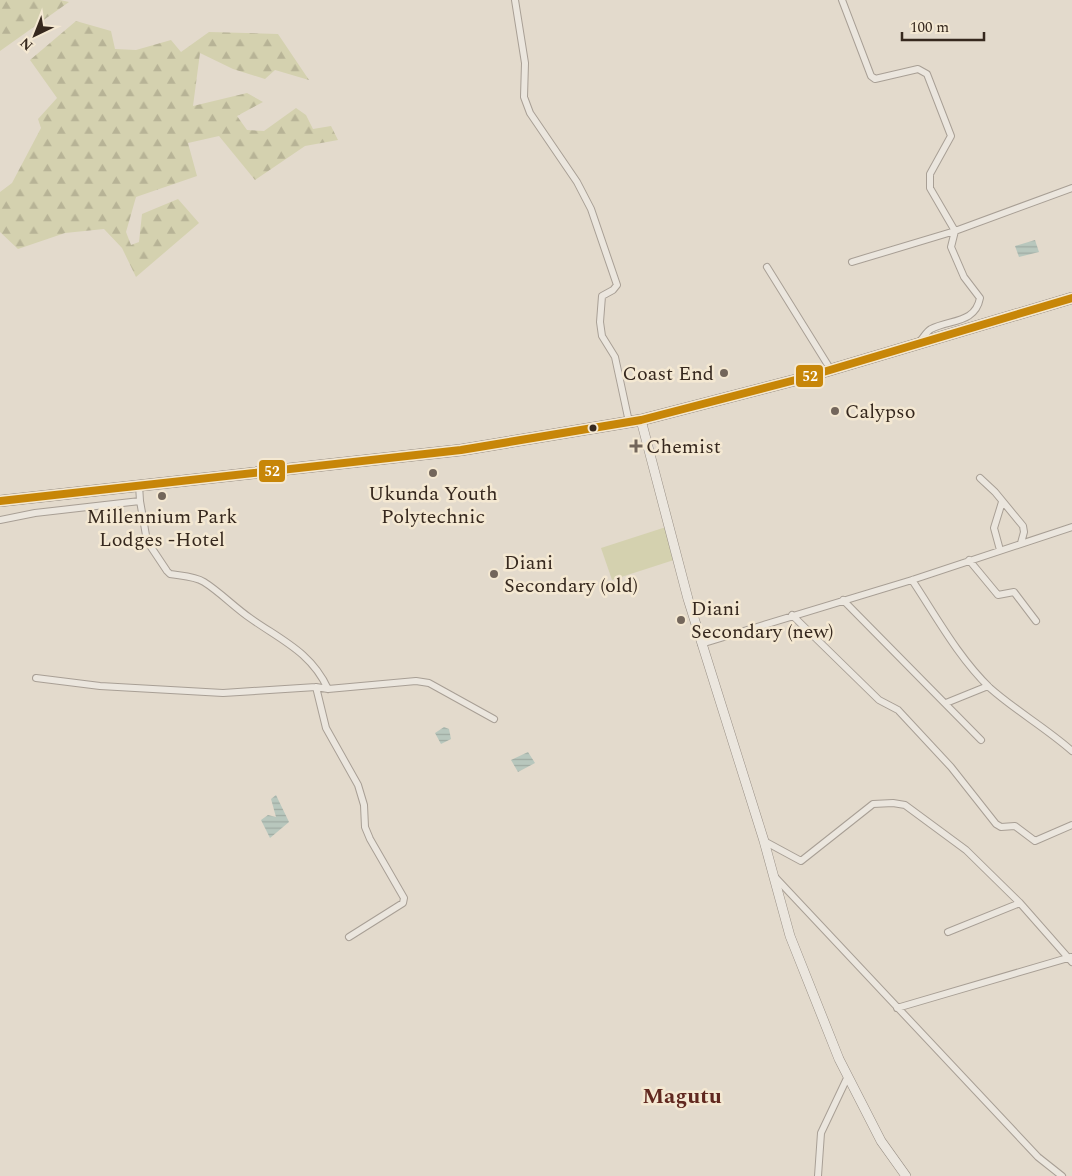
<svg xmlns="http://www.w3.org/2000/svg" width="1072" height="1176" viewBox="0 0 1072 1176" font-family="Spectral,serif">
  <defs>
    <pattern id="forest-firs" width="22" height="20" patternUnits="userSpaceOnUse" patternTransform="scale(1.25)"><rect width="22" height="20" fill="#d4d1af"/><path d="M5 1l3.5 6h-7zM16 11l3.5 6h-7z" fill="#b7b396"/></pattern>
    <pattern id="water-rules" width="6" height="5" patternUnits="userSpaceOnUse" patternTransform="scale(1.25)"><rect width="6" height="5" fill="#b8c7bd"/><path d="M0 2.5h6" fill="none" stroke="#9faba2"/></pattern>
  </defs>
  <rect width="100%" height="100%" fill="#e3dacc"/>
  <path fill="url(#forest-firs)" d="M 0,0 L 60,0 L 69,2 L 0,51 Z
    M 76,21 L 111,31 L 115,49 L 136,50 L 171,40 L 181,52 L 209,32 L 278,34 L 309,80 L 275,70 L 265,79 L 233,69 L 200,53 L 193,106 L 247,93 L 263,102 L 237,116 L 247,130 L 264,131 L 296,108 L 306,115 L 313,129 L 331,126 L 338,140 L 305,146 L 255,180 L 219,136 L 188,143 L 197,176 L 136,197 L 126,232 L 131,245 L 139,242 L 142,214 L 178,199 L 199,223 L 136,277 L 122,248 L 104,229 L 65,233 L 18,249 L 0,232 L 0,192 L 12,183 L 41,128 L 38,119 L 57,98 L 30,60 Z"/>
  <path fill="#d4d1af" d="M 666,527 L 677,559 L 612,580 L 601,548 Z"/>
  <path fill="url(#water-rules)" d="M 1035,240 L 1039,252 L 1019,257 L 1015,246 Z
    M 444,727 L 449,729 L 451,739 L 441,744 L 435,733 Z
    M 528,752 L 535,763 L 518,772 L 511,760 Z
    M 276,795 L 289,822 L 270,838 L 261,820 L 268,815 L 276,817 L 271,799 Z"/>
  <g fill="none" stroke-linecap="round" stroke-linejoin="round">
    <defs>
      <path id="street" d="M 515,0 L 525,63 L 524,97 L 530,113 L 577,182 L 591,209 L 617,285 L 613,290 L 602,296 L 600,322 L 602,336 L 615,357 L 629,422
        M 842,0 L 871,76 L 875,79 L 918,69 L 927,74 L 951,136 L 930,174 L 930,188 L 955,231 L 951,247 L 964,277 L 980,298 C 975,324 950,319 931,329 C 926,332 924,337 920,341
        M 852,262 L 955,231 L 1072,188
        M 767,267 L 831,370
        M 980,478 L 995,492 L 1023,526 L 1024,532 L 1021,543
        M 140,501 L 147,541 L 167,571 L 170,574 C 181,576 194,576 204,582 C 220,592 234,607 250,618 C 281,640 311,652 328,689
        M 0,520 L 35,513 L 140,501 L 139,485
        M 1000,550 L 994,528 L 1002,502
        M 969,560 L 998,595 L 1014,592 L 1036,621
        M 912,580 C 936,616 958,657 990,688 C 1016,711 1046,728 1072,751
        M 843,600 L 981,740
        M 792,615 L 879,700 L 898,710 L 951,767 L 996,824 L 1001,827 L 1015,826 L 1035,841 L 1072,825
        M 701,644 L 912,580 L 1072,527
        M 36,678 L 100,686 L 223,693 L 316,687 L 328,689 L 416,681 L 429,683 L 494,719
        M 316,687 L 326,728 L 358,785 L 364,805 L 365,827 L 370,839 L 404,898 L 403,903 L 349,937
        M 946,703 L 988,686
        M 764,841 L 801,861 L 873,804 L 893,803 L 905,805 L 966,850 L 1020,903 L 1072,962
        M 775,877 L 1038,1157 L 1062,1176
        M 948,932 L 1020,903
        M 897,1008 L 1071,957
        M 818,1176 L 821,1133 L 848,1076"/>
      <path id="secondary" d="M 641,420 L 688,599 L 764,841 L 790,936 L 839,1059 L 881,1141 L 906,1176"/>
      <path id="highway" d="M 0,501 L 461,450 L 641,420 L 803,378 L 1072,298"/>
    </defs>
    <use href="#street" stroke="#a89f95" stroke-width="8"/>
    <use href="#secondary" stroke="#988f85" stroke-width="10"/>
    <use href="#highway" stroke="#8e857c" stroke-width="12"/>
    <use href="#street" stroke="#ebe6de" stroke-width="6"/>
    <use href="#secondary" stroke="#ebe6de" stroke-width="9"/>
    <use href="#highway" stroke="#d6cbbd" stroke-width="11"/>
    <defs>
      <path id="bus-1" d="M 0,501 L 461,450 L 641,420 L 803,378 L 1072,298"/>
    </defs>
    <use href="#bus-1" stroke="#f4e8d2" stroke-width="11"/>
    <use href="#bus-1" stroke="#c78608" stroke-width="8"/>
  </g>
  <g fill="#73665b" stroke="#f4e8d2" stroke-width="2">
    <circle cx="724" cy="373" r="5"/>
    <circle cx="835" cy="411" r="5"/>
    <path d="M633.5 438.5h5v5h5v5h-5v5h-5v-5h-5v-5h5z"/>
    <circle cx="433" cy="473" r="5"/>
    <circle cx="162" cy="496" r="5"/>
    <circle cx="494" cy="574" r="5"/>
    <circle cx="681" cy="620" r="5"/>
  </g>
  <circle fill="#36281e" stroke="#f4e8d2" stroke-width="2" cx="593" cy="428" r="4.5"/>
  <g text-anchor="middle" stroke-width="5" stroke-linejoin="round" paint-order="stroke">
    <g font-size="20" fill="#36281e" stroke="#f4e8d2" text-anchor="start">
      <text x="714" y="380" text-anchor="end">Coast End</text>
      <text x="845" y="418">Calypso</text>
      <text x="646" y="453">Chemist</text>
      <text x="433" y="500" text-anchor="middle">Ukunda Youth<tspan x="433" dy="23">Polytechnic</tspan></text>
      <text x="162" y="523" text-anchor="middle">Millennium Park<tspan x="162" dy="23">Lodges -Hotel</tspan></text>
      <text x="504" y="569">Diani<tspan x="504" dy="23">Secondary (old)</tspan></text>
      <text x="691" y="615">Diani<tspan x="691" dy="23">Secondary (new)</tspan></text>
    </g>
    <g font-size="22" font-weight="bold" fill="#61281f" stroke="#f4e8d2">
      <text x="682" y="1103">Magutu</text>
    </g>
  </g>
  <g stroke="#f4e8d2" stroke-width="2">
    <rect x="795" y="364" width="29" height="24" rx="5" fill="#c78608"/>
    <rect x="258" y="459" width="28" height="24" rx="5" fill="#c78608"/>
  </g>
  <g font-size="14" text-anchor="middle" font-weight="bold" fill="#fff">
    <text x="810" y="381">52</text>
    <text x="272" y="476">52</text>
  </g>
  <g transform="translate(35 35) rotate(223)" stroke="#f4e8d2" stroke-width="4" paint-order="stroke">
  <path d="M0-4L9 19L0 12L-9 19Z" fill="#36281e"/>
  <text y="-8" font-size="14" font-weight="bold" text-anchor="middle" fill="#36281e">N</text>
  </g>
  <path d="M902 32v8h82v-8" fill="none" stroke="#36281e" stroke-width="2.5"/>
  <text x="910" y="32" font-size="15" fill="#36281e" stroke="#f4e8d2" stroke-width="4" paint-order="stroke">100 m</text>
</svg>
